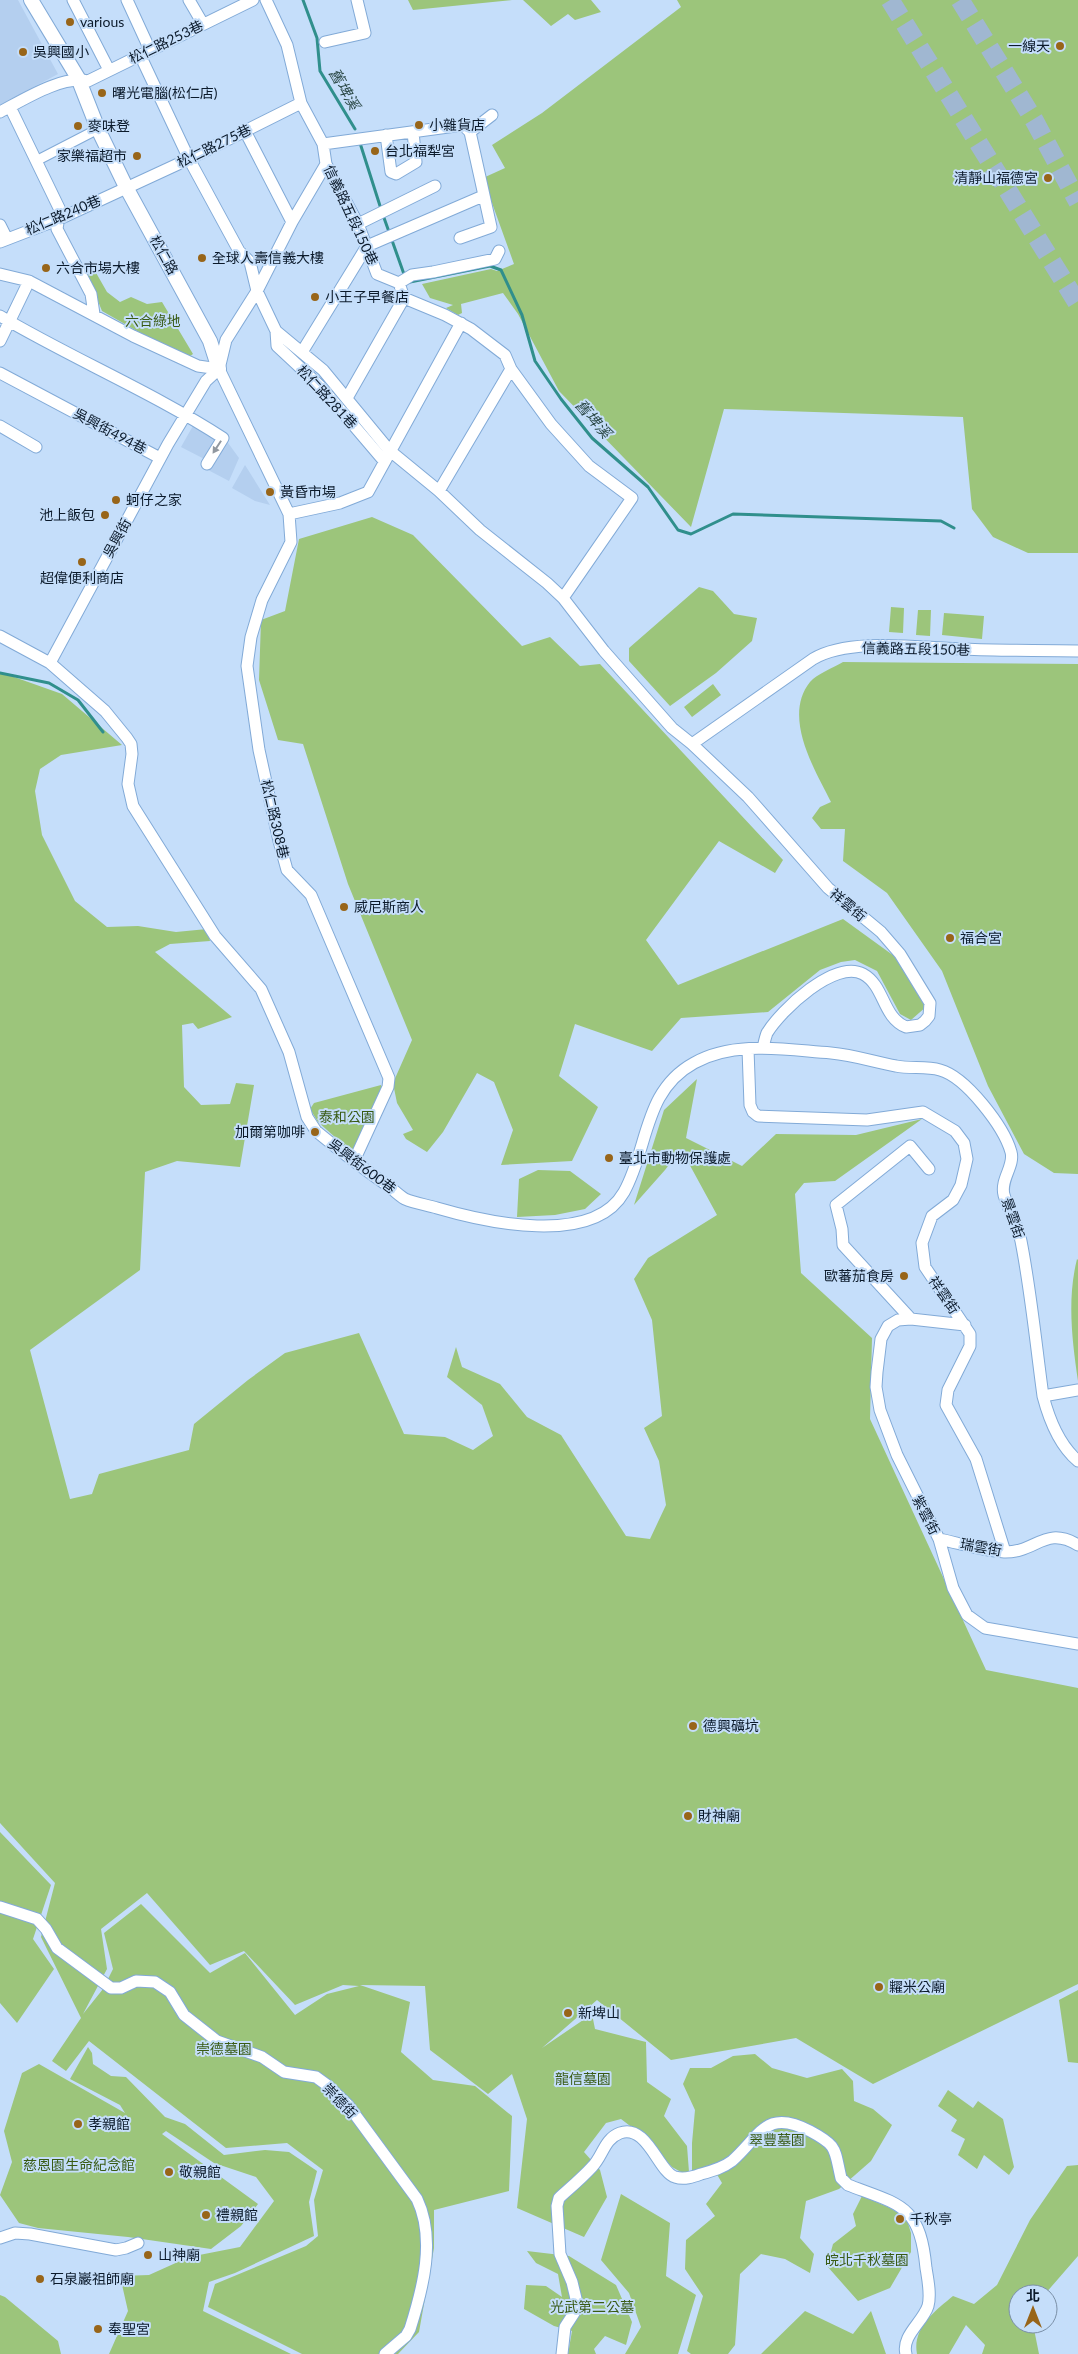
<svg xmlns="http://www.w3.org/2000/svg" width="1078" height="2354" viewBox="0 0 1078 2354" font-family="Lato,'Noto Sans TC',sans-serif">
  <rect width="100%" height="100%" fill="#c5defa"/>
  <path fill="#b4cfef" d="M 0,0 L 18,0 L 58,74 L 0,105 Z
    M 198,417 L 218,429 L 239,458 L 229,481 L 208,470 L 212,463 L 181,447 Z
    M 245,465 L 270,505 L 255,501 L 232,488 Z"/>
  <path fill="#9cc57b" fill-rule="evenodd" d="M 408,0 L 512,0 L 413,10 Z
    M 523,0 L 591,0 L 601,12 L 575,20 L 568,14 L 551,26 Z
    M 677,0 L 1078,0 L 1078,553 L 1028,553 L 993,537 L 972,509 L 963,417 L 724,409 L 691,527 L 559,391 L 518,314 L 503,293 L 461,304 L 462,313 L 458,315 L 446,308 L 453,305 L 430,298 L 422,284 L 491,269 L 497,271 L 514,264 L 483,178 L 505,168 L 492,145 L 542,113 L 681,7 Z
    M 86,271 L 95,271 L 107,292 L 120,302 L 131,297 L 147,304 L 162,302 L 193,354 L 186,359 L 102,311 Z
    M 372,517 L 413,535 L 522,646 L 550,637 L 580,666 L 600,664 L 783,860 L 775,873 L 719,841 L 646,940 L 678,985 L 843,919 L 901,961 L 927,1006 L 911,1020 L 900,1014 L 877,971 L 855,960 L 841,962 L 820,970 L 768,1012 L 681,1018 L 652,1051 L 575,1024 L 559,1076 L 598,1107 L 572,1161 L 501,1165 L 513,1130 L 494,1082 L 477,1073 L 443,1132 L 427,1152 L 406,1139 L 403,1134 L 413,1130 L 397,1103 L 393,1083 L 412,1040 L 348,884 L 303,744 L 278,740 L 259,680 L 261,620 L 285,611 L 299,539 Z
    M 699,587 L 713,591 L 734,614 L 757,618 L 752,641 L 716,673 L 670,706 L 629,661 L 629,648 Z
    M 891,607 L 904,608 L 903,633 L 889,632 Z
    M 918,610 L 931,610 L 930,636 L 916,635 Z
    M 944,613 L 984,616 L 982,639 L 942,635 Z
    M 843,662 L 1078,664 L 1078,1174 L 1054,1173 L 1024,1154 L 988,1086 L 942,971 L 887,893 L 843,861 L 845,829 L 821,829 L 812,818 L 820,807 L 831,802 C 815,770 782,717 810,682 C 817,674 833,668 843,662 Z
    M 0,672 L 62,694 L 122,745 L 61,755 L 40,769 L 35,791 L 42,835 L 75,901 L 107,927 L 138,926 L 176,932 L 207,929 L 210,941 L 170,944 L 155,952 L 232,1017 L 198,1029 L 193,1023 L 182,1025 L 184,1087 L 201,1105 L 230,1104 L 236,1083 L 254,1085 L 240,1167 L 177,1161 L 145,1172 L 140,1270 L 30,1350 L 70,1499 L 92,1494 L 99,1474 L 189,1450 L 194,1424 L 248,1380 L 285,1353 L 359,1333 L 404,1434 L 445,1437 L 473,1450 L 493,1436 L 482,1405 L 447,1377 L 456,1347 L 462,1367 L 500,1384 L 527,1417 L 561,1435 L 626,1536 L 650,1539 L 666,1505 L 659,1461 L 644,1428 L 662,1416 L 652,1320 L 634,1279 L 648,1258 L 717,1215 L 681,1149 L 665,1170 L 634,1205 L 664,1110 L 697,1079 L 686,1138 L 742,1166 L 776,1134 L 856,1135 L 922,1119 L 835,1181 L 804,1183 L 795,1194 L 801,1273 L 872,1338 L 870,1419 L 986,1670 L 1078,1688 L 1078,1984 L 873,2084 L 796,2038 L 671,2060 L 597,2000 L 542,2048 L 592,2014 L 595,2029 L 646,2042 L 647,2082 L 671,2099 L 664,2116 L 687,2146 L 689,2172 L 681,2172 L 672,2167 L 646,2138 L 621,2119 L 606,2123 L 584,2152 L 600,2170 L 607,2197 L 584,2237 L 517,2208 L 527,2119 L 512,2074 L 488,2094 L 430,2050 L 425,1986 L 360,1985 L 410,2002 L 401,2052 L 433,2080 L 475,2086 L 512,2116 L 509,2191 L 434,2210 L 434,2248 L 419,2332 L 398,2354 L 302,2354 L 208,2307 L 215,2284 L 306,2246 L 318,2236 L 314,2200 L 323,2170 L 287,2143 L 226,2148 L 89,2041 L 66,2071 L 52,2061 L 81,2018 L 41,1937 L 55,1883 L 0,1823 ZM 147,1893 L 210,1965 L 244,1951 L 295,2005 L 343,1985 L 359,1986 L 327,1994 L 295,2015 L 245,1953 L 210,1973 L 141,1904 L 104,1933 L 113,1969 L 103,1989 L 83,2014 L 107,1969 L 101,1929 Z
    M 713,684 L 721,695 L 692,717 L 684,707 Z
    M 381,1085 L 383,1090 L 354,1154 L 318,1122 L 310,1109 L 314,1103 Z
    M 538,1170 L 570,1171 L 601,1194 L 585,1209 L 555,1215 L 517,1217 L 519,1179 Z
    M 1077,1259 L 1078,1260 L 1078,1381 C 1072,1340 1067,1299 1077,1259 Z
    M 0,1832 L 51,1885 L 33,1939 L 54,1969 L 17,2023 L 0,2003 Z
    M 1078,1990 L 1078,2063 L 1068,2062 L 1059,2000 Z
    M 88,2047 L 92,2053 L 93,2064 L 111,2076 L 126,2077 L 165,2117 L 185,2124 L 224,2155 L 265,2150 L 289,2152 L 317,2171 L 309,2202 L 314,2236 L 235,2273 L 209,2282 L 203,2311 L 291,2354 L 109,2354 L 128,2311 L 120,2276 L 149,2275 L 189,2257 L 240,2247 L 274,2201 L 256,2177 L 214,2163 L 166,2131 L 162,2134 L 258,2204 L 241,2226 L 211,2249 L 128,2237 L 38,2228 L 19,2223 L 0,2195 L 12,2162 L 4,2131 L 22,2073 L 39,2064 L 125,2113 L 120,2105 L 70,2079 Z
    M 755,2054 L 772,2068 L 807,2078 L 842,2069 L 853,2081 L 854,2101 L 873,2109 L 892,2125 L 871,2161 L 839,2189 L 806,2201 L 800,2238 L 814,2254 L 810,2273 L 785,2259 L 761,2254 L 740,2274 L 735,2345 L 728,2354 L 691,2354 L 687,2351 L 703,2296 L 685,2269 L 686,2240 L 715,2216 L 706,2204 L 722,2183 L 712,2166 L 692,2171 L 692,2143 L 695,2110 L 683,2084 L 690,2068 L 711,2068 L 733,2056 Z
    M 948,2090 L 973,2108 L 978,2101 L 1003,2119 L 1014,2167 L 1009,2175 L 984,2155 L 977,2169 L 958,2155 L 965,2139 L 951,2131 L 957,2120 L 938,2106 Z
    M 1078,2165 L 1078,2256 L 1045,2294 L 1018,2294 L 1018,2324 L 1033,2324 L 1039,2354 L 982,2354 L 985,2345 L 966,2325 L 949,2354 L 917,2354 C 912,2328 935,2311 953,2296 L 974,2304 L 997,2285 L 1030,2220 L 1067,2166 Z
    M 621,2194 L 670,2223 L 666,2276 L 696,2295 L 678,2354 L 625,2354 L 641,2327 L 629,2293 L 601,2260 Z
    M 862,2196 L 888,2207 L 906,2217 L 911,2233 L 911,2252 L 890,2288 L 858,2301 L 827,2266 L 833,2244 L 856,2226 L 853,2214 Z
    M 527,2251 L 569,2256 L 616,2285 L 632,2322 L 626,2345 L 605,2336 L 594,2349 L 596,2354 L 568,2354 L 572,2331 L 554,2326 L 524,2309 L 526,2285 L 546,2286 L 562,2297 L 558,2274 L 536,2263 Z
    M 0,2295 L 5,2297 L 58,2341 L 61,2354 L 0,2354 Z
    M 805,2311 L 853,2334 L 871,2311 L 886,2354 L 761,2354 Z"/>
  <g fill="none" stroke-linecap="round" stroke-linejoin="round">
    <path stroke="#308f8c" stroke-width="3" d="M 303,0 L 317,38 L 320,71 L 355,129
      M 360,143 L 381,209
      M 383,215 L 405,277
      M 410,282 L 490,266 L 501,270 L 522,315 L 535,361 L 561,399 L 592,438 L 648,487 L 678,530 L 691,534 L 733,514 L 941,521 L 954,528
      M 0,673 L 49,683 L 78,700 L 103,732"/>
    <path stroke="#a0b7d1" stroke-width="19" stroke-dasharray="19 9" stroke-linecap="butt" d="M 890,0 L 1078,304
      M 960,0 L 1034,120 L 1078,202"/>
    <defs>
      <path id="pedestrian" d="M 36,161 L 98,129"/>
      <path id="minor" d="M 73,0 L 109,70
        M 127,0 L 150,50
        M 189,0 L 203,24
        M 266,0 L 287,45 L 301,103 L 323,144 L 326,164 L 358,224 L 377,274 L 399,283 L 404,298 L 445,315 L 471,329 L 505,355 L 511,369 L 551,424 L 589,466 L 632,498 L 563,598
        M 325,42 L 365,33 L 357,0
        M 140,55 L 189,159 L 239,251 L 250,262 L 257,291 L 276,331 L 323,370 L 389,450 L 439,491 L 480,530 L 547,583 L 563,598 L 604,651 L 672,728 L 692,744 L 748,797 L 828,888 L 881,932 L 900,954 L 930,1003 L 929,1016 L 925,1021 L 920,1025 L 906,1027 C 882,1017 885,986 863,974 C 835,959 781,1010 767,1033 C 765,1038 764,1044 763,1048
        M 10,107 L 60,210 L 57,229 L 91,294 L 94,314
        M 0,112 C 23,100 62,75 88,81 L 253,0
        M 245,131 L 292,222
        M 470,132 L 492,115
        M 386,135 L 391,172 L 396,174 L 416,162 L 413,132
        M 323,144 L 463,125 L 470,132
        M 358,224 L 435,186
        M 0,225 L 7,239
        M 460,238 L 491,227 L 470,132
        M 0,242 L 57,220 L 189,159 L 301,103
        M 0,274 L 29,281 L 133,336 L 198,366 L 219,369
        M 399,283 L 412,275 L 433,272 L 495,259 L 499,251
        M 0,316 C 73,359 152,392 223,438 L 207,464
        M 276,331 L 277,346 L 321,387 L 384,461
        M 0,341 L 29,281
        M 302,352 L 367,246 L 483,196
        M 219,369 L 289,514 L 291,542 L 262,600 L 251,637 L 247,666 L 259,750 L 279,841 L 287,870 L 311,895 L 389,1078 L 388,1087 L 354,1161
        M 0,373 L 160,458
        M 347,398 L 404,298
        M 0,426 L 36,447
        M 439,491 L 511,369
        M 289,514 L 340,503 L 368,492 L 461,323
        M 0,636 L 50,663 L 105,711 L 127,738 L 131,744 L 132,754 L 128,784 L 133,806 L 215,936 L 261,989 L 289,1052 L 307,1117 L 316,1131 C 339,1150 362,1168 387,1185 C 393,1189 398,1195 405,1199 C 414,1203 427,1205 437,1208 C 485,1222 593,1247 624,1192 C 649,1147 643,1091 694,1063 C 735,1040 786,1050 831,1053 C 854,1055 874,1062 896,1066 C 910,1069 926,1066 940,1070 C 966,1077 1004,1127 1011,1152 C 1015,1166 1000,1179 1004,1195 C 1009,1211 1018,1225 1021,1241 C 1031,1292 1036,1345 1043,1396 C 1049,1419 1059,1445 1078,1461
        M 50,663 L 168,444 L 206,381 L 219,369 L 226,340 L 257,291 L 292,222 L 326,164
        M 692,744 L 813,659 C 849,637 922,648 964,649 C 1002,651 1040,650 1078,651
        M 748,1049 L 750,1105 L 753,1112 L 758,1116 L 867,1120 L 923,1112 L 955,1131 L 964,1143 L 967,1159 L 961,1185 L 953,1200 L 932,1216 L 922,1243 L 925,1267 L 970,1334 L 970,1346 L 948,1390 L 946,1405 L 976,1459 L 1005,1552
        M 911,1319 L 843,1245 L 842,1229 L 836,1205 L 910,1146 L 929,1169
        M 965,1325 L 911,1319 L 898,1320 L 888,1326 L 881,1339 L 877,1372 L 876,1387 L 880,1410 L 897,1455 L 939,1539 L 953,1588 L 967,1615 L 985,1628 L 1078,1644
        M 1043,1396 L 1078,1390
        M 939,1539 C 959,1543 983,1551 1004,1552 C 1036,1553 1045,1525 1078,1545
        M 0,1907 L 37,1919 L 46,1929 L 57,1948 L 111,1988 L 121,1988 L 136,1981 L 155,1982 L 170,1992 L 184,2015 L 217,2041 L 262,2057 L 284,2072 L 316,2077 L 327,2085 L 348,2105 L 417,2199 C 436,2239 423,2288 410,2329 L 406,2336 L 385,2354
        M 0,2238 L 15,2233 L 30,2234 L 116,2250 L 126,2248 L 138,2243
        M 562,2354 L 565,2327 L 578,2307 L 572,2282 L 560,2254 L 557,2206 L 559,2198 C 570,2188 582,2178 592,2167 C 603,2156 604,2139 620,2133 C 647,2123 659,2173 675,2177 C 684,2180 693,2177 701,2174 C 712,2171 723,2168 732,2161 C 761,2135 766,2108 810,2131 C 838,2146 834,2148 841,2178 L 848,2185 C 901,2205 920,2205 926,2268 C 928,2280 931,2295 928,2306 C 923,2322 901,2336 906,2354"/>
      <path id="tertiary" d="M 31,0 L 78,78 L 98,129 L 126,187 L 210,341 L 219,369"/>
    </defs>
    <use href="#pedestrian" stroke="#82aad7" stroke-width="11"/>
    <use href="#minor" stroke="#82aad7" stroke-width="13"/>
    <use href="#tertiary" stroke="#82aad7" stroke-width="16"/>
    <use href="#pedestrian" stroke="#fff" stroke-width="9"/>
    <use href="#minor" stroke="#fff" stroke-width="11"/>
    <use href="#tertiary" stroke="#fff" stroke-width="14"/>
  </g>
  <defs><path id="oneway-solid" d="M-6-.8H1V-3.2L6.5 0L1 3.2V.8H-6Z" transform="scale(1.25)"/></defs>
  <use fill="#9198a0" href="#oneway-solid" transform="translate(217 447) rotate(123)"/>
  <g fill="#986519" stroke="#c5defa" stroke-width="2">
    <circle cx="70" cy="22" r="5"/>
    <circle cx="1060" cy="46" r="5"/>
    <circle cx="23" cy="52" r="5"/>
    <circle cx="102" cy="93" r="5"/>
    <circle cx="419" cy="125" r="5"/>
    <circle cx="78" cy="126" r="5"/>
    <circle cx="375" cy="151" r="5"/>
    <circle cx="137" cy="156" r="5"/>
    <circle cx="1048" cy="178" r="5"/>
    <circle cx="202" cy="258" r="5"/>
    <circle cx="46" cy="268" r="5"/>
    <circle cx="315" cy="297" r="5"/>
    <circle cx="270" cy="492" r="5"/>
    <circle cx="116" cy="500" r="5"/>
    <circle cx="105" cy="515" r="5"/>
    <circle cx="82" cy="562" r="5"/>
    <circle cx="344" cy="907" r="5"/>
    <circle cx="950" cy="938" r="5"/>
    <circle cx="315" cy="1132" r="5"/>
    <circle cx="609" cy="1158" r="5"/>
    <circle cx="904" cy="1276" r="5"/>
    <circle cx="693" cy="1726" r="5"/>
    <circle cx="688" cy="1816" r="5"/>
    <circle cx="879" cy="1987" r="5"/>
    <circle cx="568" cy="2013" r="5"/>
    <circle cx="78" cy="2124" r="5"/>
    <circle cx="169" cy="2172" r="5"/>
    <circle cx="206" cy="2215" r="5"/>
    <circle cx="900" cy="2219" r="5"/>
    <circle cx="148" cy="2255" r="5"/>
    <circle cx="40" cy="2279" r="5"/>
    <circle cx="98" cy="2329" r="5"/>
  </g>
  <g text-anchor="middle" stroke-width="4" stroke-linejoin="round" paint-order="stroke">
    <g font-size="14" fill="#0b1a2b" stroke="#c5defa" text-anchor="start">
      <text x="80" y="27">various</text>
      <text x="1050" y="51" text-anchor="end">一線天</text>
      <text x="33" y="57">吳興國小</text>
      <text x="112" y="98">曙光電腦(松仁店)</text>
      <text x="429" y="130">小雜貨店</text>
      <text x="88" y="131">麥味登</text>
      <text x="385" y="156">台北福犁宮</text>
      <text x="127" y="161" text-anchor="end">家樂福超市</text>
      <text x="1038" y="183" text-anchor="end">清靜山福德宮</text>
      <text x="212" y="263">全球人壽信義大樓</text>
      <text x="56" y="273">六合市場大樓</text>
      <text x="325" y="302">小王子早餐店</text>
      <text x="280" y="497">黃昏市場</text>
      <text x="126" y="505">蚵仔之家</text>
      <text x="95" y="520" text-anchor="end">池上飯包</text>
      <text x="82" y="583" text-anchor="middle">超偉便利商店</text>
      <text x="354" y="912">威尼斯商人</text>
      <text x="960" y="943">福合宮</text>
      <text x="305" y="1137" text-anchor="end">加爾第咖啡</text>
      <text x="619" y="1163">臺北市動物保護處</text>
      <text x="894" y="1281" text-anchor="end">歐蕃茄食房</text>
      <text x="703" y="1731">德興礦坑</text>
      <text x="698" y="1821">財神廟</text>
      <text x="889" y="1992">糶米公廟</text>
      <text x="578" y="2018">新埤山</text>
      <text x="88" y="2129">孝親館</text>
      <text x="179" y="2177">敬親館</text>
      <text x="216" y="2220">禮親館</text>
      <text x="910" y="2224">千秋亭</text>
      <text x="158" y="2260">山神廟</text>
      <text x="50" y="2284">石泉巖祖師廟</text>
      <text x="108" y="2334">奉聖宮</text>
    </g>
    <g font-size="14" fill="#0b1a2b" stroke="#c5defa">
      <text transform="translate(166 42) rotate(-26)" y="5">松仁路253巷</text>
      <text transform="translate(214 146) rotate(-26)" y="5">松仁路275巷</text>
      <text transform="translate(63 215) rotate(-23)" y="5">松仁路240巷</text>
      <text transform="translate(351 215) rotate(65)" y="5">信義路五段150巷</text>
      <text transform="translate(164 255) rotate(61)" y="5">松仁路</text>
      <text transform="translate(327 397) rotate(47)" y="5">松仁路281巷</text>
      <text transform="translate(110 431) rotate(28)" y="5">吳興街494巷</text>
      <text transform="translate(117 538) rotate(-61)" y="5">吳興街</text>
      <text transform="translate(916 649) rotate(1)" y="5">信義路五段150巷</text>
      <text transform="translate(275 819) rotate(77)" y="5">松仁路308巷</text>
      <text transform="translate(848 905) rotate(40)" y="5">祥雲街</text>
      <text transform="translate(362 1166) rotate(37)" y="5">吳興街600巷</text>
      <text transform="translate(1013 1218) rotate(71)" y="5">景雲街</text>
      <text transform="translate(944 1295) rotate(56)" y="5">祥雲街</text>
      <text transform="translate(926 1515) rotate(63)" y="5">紫雲街</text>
      <text transform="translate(981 1547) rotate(10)" y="5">瑞雲街</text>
      <text transform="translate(340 2101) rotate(46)" y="5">崇德街</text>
    </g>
    <g font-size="14" fill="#395b14" stroke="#c5defa">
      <text x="153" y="326">六合綠地</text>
      <text x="347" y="1122">泰和公園</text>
      <text x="224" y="2054">崇德墓園</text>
      <text x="583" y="2084">龍信墓園</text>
      <text x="777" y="2145">翠豐墓園</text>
      <text x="79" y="2170">慈恩園生命紀念館</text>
      <text x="867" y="2265">皖北千秋墓園</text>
      <text x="592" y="2312">光武第二公墓</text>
    </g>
    <g font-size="15" font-style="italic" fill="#2c4947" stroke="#c5defa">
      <text transform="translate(344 89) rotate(60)" y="5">舊埤溪</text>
      <text transform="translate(593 419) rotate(49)" y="5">舊埤溪</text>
    </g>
  </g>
  <g transform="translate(1033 2309)"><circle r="24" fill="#c5defa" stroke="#7b90a7"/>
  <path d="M0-4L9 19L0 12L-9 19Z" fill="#986519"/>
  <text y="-8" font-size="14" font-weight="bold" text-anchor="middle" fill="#0b1a2b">北</text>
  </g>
</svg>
